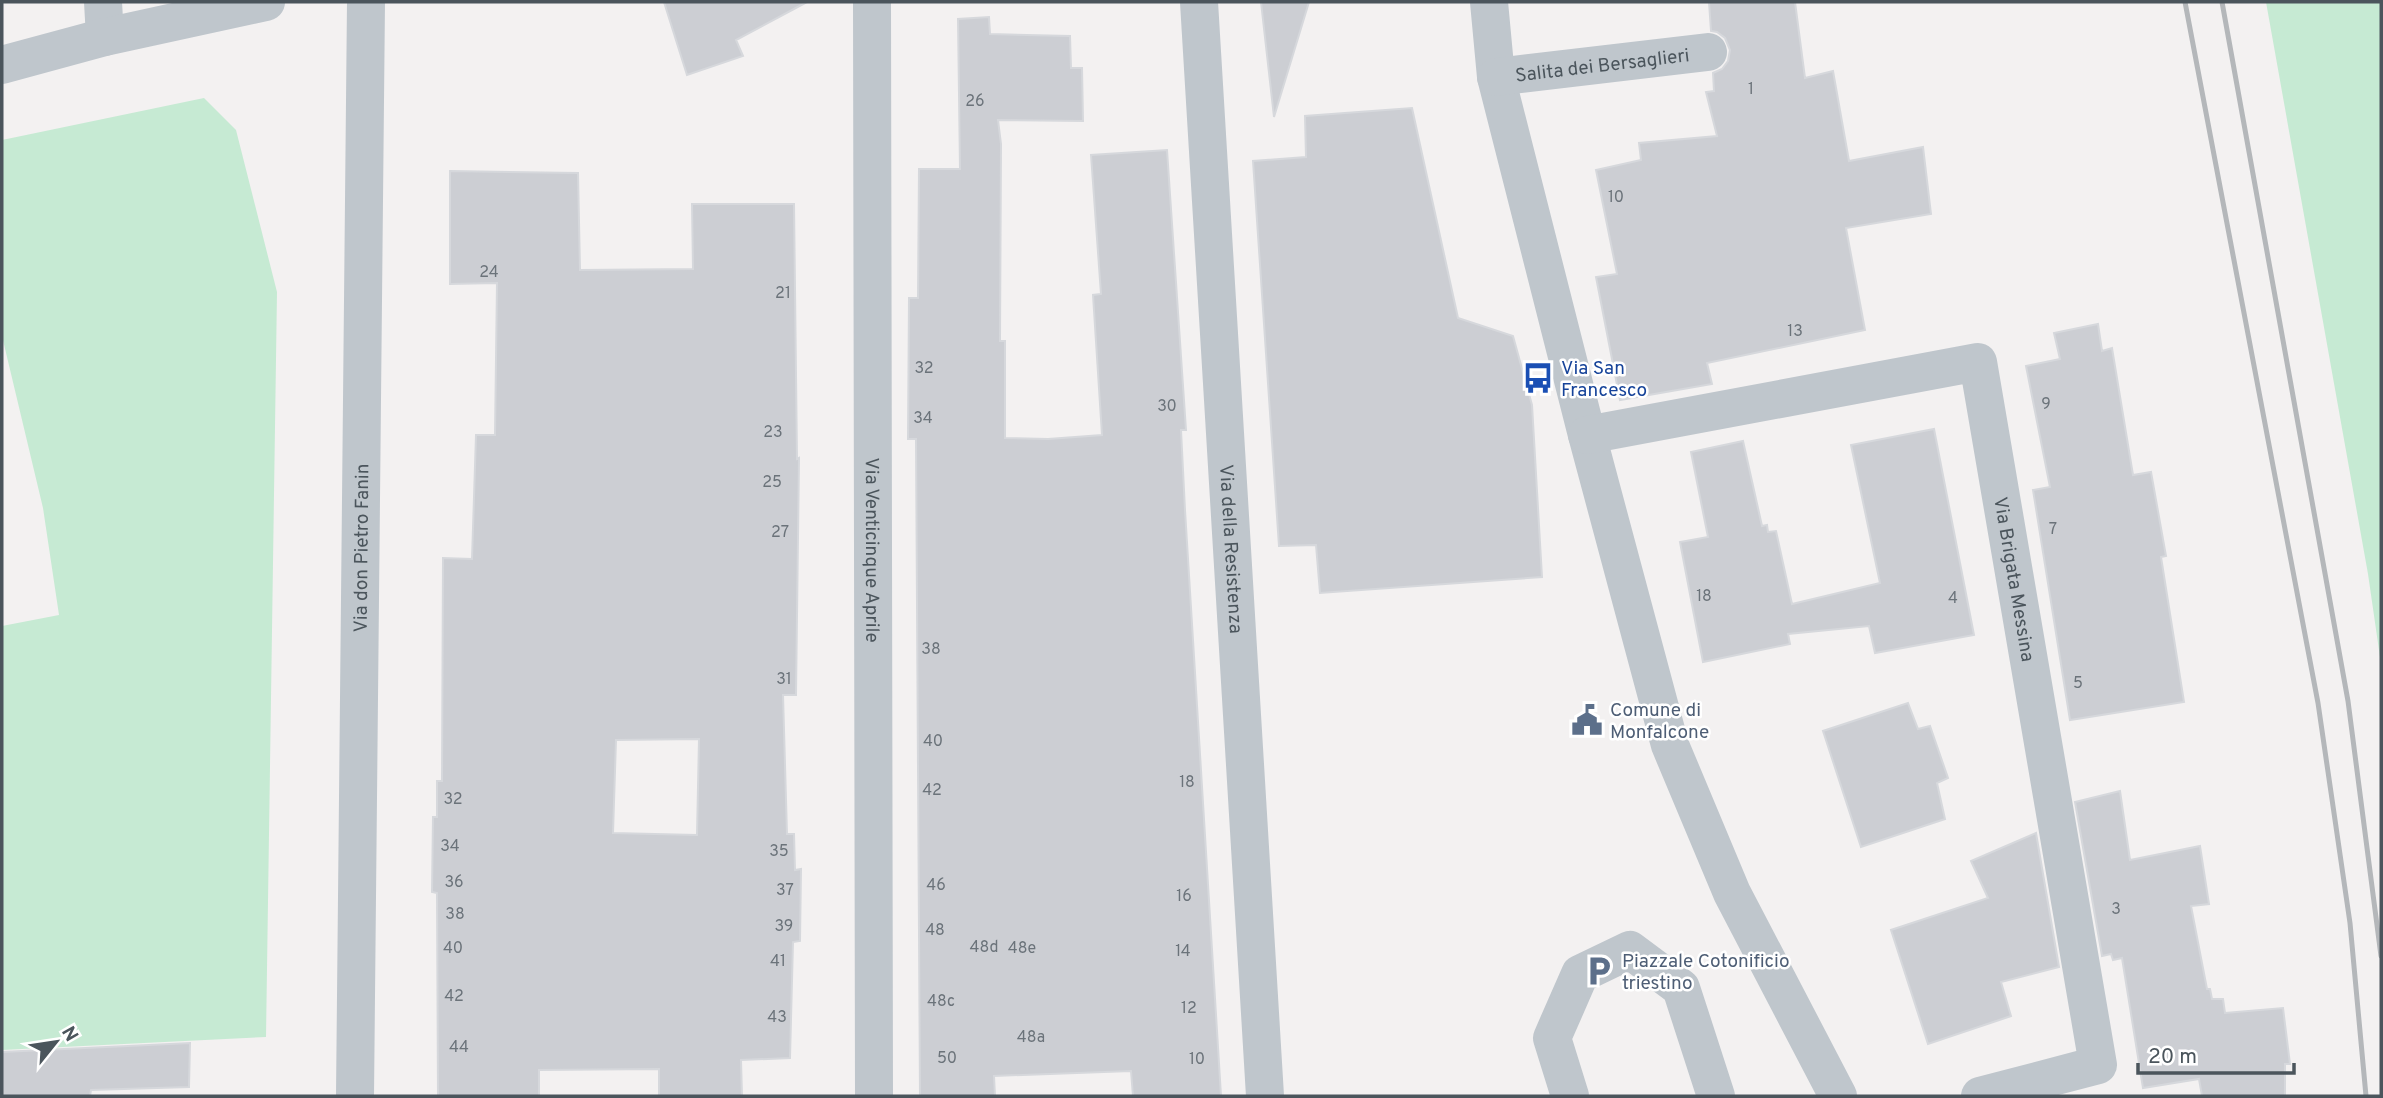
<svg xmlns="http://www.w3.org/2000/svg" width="2383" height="1098" viewBox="0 0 2383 1098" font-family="Overpass,sans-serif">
  <rect width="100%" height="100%" fill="#f3f1f1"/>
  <path fill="#c6ead3" d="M 2266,2 L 2381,2 L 2381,664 L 2368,574 Z
    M 204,98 L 236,130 L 277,292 L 266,1037 L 2,1050 L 2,626 L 59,615 L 43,508 L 2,336 L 2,140 Z"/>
  <path fill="#ccced3" stroke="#d6d8dc" stroke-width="2" fill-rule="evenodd" d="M 664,2 L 807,2 L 736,40 L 743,56 L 687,75 Z
    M 1261,2 L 1309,2 L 1274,117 Z
    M 1709,2 L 1795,2 L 1805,78 L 1833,71 L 1849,161 L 1923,147 L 1931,214 L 1846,228 L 1865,330 L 1707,363 L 1712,384 L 1620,400 L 1596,277 L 1617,274 L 1596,170 L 1641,160 L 1639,143 L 1717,136 L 1706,92 L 1714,91 L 1713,73 L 1722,69 L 1728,61 L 1730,50 L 1725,38 L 1717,32 L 1711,31 Z
    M 989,17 L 990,34 L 1070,36 L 1071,68 L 1082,68 L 1083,121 L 998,120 L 1001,144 L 1000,341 L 1005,341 L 1005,438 L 1048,439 L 1102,435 L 1093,295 L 1101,294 L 1091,155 L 1167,150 L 1186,430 L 1181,430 L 1185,510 L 1221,1096 L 1133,1096 L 1131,1071 L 994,1076 L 995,1096 L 920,1096 L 916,439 L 908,439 L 909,298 L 918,298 L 919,169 L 960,169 L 958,19 Z
    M 1412,108 L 1458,318 L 1513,336 L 1532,405 L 1542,577 L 1320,593 L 1316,545 L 1279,546 L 1253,161 L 1306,157 L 1305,116 Z
    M 450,171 L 578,173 L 580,270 L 693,269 L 692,204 L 794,204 L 797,459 L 799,458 L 796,695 L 783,695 L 787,834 L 794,834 L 795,870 L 801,869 L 800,941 L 793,942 L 790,1058 L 741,1060 L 742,1096 L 659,1096 L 659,1069 L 539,1070 L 539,1096 L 438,1096 L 437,893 L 432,892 L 433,817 L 437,817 L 437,781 L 442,781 L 443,558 L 472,559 L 476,435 L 495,435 L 497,283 L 450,284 ZM 699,739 L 697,835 L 613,833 L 616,740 Z
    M 2098,324 L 2102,351 L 2112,348 L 2133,475 L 2151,472 L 2166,556 L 2161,557 L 2184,702 L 2070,720 L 2033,490 L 2050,487 L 2026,366 L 2060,359 L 2054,333 Z
    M 1934,429 L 1974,635 L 1875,653 L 1869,626 L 1788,634 L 1790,644 L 1703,662 L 1680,542 L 1708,537 L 1691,452 L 1743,441 L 1762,526 L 1767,525 L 1768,532 L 1776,531 L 1792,604 L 1880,583 L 1851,445 Z
    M 1908,703 L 1918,729 L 1930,726 L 1948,778 L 1937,783 L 1945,819 L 1861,847 L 1823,731 Z
    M 2120,791 L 2130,860 L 2200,846 L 2209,904 L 2191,906 L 2207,989 L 2210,989 L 2212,999 L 2223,999 L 2225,1013 L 2283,1008 L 2290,1064 L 2285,1064 L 2285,1096 L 2202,1096 L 2199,1079 L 2143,1088 L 2122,958 L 2113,960 L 2111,954 L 2102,956 L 2075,802 Z
    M 2036,833 L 2059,967 L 2001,982 L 2011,1016 L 1928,1044 L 1891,930 L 1988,898 L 1971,861 Z
    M 190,1043 L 189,1087 L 91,1090 L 90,1096 L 2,1096 L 2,1052 Z"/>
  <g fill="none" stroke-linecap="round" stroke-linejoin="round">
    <g stroke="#bfc6cc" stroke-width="38">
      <path d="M 103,2 L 105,37"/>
      <path id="s1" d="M 872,2 L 874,1096"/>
      <path id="s2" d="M 1199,2 L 1265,1096"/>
      <path d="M 1489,2 L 1496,77 L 1587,435 L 1670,745 L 1732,893 L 1838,1096"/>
      <path d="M 2,65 L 105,37 L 266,2"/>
      <path id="s3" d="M 1496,77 L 1708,52"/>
      <path id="s4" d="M 1587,435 L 1978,362 L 2098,1065 L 1980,1096"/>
      <path id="s5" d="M 355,1096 L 366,2"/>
      <path d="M 1570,1096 L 1552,1038 L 1580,974 L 1630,950 L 1681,988 L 1716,1096"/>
    </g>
    <path stroke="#b4b7ba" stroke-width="5" d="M 2185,2 L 2318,703 L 2350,923 L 2366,1096
      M 2222,2 L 2348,701 L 2381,956"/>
  </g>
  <defs>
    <symbol id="bus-bare" viewBox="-9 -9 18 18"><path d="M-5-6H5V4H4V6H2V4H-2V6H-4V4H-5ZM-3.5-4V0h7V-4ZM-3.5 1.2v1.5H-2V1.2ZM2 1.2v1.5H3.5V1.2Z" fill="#1a4fb4" stroke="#fff" stroke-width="2.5" paint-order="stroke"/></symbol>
    <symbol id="civic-bare" viewBox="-9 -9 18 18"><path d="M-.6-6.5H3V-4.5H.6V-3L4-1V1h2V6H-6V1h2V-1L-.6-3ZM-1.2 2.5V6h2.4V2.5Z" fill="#5c6f8a" stroke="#fff" stroke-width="2.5" paint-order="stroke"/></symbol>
    <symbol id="parking-bare" viewBox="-9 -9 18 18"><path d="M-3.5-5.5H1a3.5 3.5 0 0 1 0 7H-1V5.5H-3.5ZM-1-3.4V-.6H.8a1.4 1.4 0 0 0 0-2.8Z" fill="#5c6f8a" stroke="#fff" stroke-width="2.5" paint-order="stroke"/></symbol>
  </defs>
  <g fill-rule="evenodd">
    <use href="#bus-bare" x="1516" y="356" width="44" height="44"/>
    <use href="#civic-bare" x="1565" y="698" width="44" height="44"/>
    <use href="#parking-bare" x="1577" y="949" width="44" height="44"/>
  </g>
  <g text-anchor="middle" stroke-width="5" stroke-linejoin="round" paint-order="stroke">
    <g font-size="16" fill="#6b737a">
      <text x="1751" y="94">1</text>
      <text x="975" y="106">26</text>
      <text x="1616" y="202">10</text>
      <text x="489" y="277">24</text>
      <text x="783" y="298">21</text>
      <text x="1795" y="336">13</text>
      <text x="924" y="373">32</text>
      <text x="2046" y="409">9</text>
      <text x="1167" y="411">30</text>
      <text x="923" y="423">34</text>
      <text x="773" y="437">23</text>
      <text x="772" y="487">25</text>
      <text x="2053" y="534">7</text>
      <text x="780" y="537">27</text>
      <text x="1704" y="601">18</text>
      <text x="1953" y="603">4</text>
      <text x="931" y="654">38</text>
      <text x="784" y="684">31</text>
      <text x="2078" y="688">5</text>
      <text x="933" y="746">40</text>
      <text x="1187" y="787">18</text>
      <text x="932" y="795">42</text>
      <text x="453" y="804">32</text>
      <text x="450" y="851">34</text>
      <text x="779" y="856">35</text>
      <text x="454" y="887">36</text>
      <text x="936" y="890">46</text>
      <text x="785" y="895">37</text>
      <text x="1184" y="901">16</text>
      <text x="2116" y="914">3</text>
      <text x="455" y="919">38</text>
      <text x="784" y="931">39</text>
      <text x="935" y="935">48</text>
      <text x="984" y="952">48d</text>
      <text x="453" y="953">40</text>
      <text x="1022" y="953">48e</text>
      <text x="1183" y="956">14</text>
      <text x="778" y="966">41</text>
      <text x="454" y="1001">42</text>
      <text x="941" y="1006">48c</text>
      <text x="1189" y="1013">12</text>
      <text x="777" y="1022">43</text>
      <text x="1031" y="1042">48a</text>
      <text x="459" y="1052">44</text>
      <text x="947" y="1063">50</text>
      <text x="1197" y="1064">10</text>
    </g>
    <g font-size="19" fill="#4b555c" stroke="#fff">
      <text dy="7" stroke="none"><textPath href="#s3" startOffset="107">Salita dei Bersaglieri</textPath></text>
      <text dy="7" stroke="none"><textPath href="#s5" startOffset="548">Via don Pietro Fanin</textPath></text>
      <text dy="7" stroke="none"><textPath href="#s1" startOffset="548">Via Venticinque Aprile</textPath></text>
      <text dy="7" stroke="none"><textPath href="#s2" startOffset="548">Via della Resistenza</textPath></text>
      <text dy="7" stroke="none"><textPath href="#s4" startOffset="618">Via Brigata Messina</textPath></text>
    </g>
    <g font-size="19" fill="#164399" stroke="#fff" text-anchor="start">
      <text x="1561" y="374">Via San<tspan x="1561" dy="22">Francesco</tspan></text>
    </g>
    <g font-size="19" fill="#4e5e75" stroke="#fff" text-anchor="start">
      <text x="1610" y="716">Comune di<tspan x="1610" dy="22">Monfalcone</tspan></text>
      <text x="1622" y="967">Piazzale Cotonificio<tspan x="1622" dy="22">triestino</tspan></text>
    </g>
  </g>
  <rect width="2383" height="1098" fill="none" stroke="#4b555c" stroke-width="7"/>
  <g transform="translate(56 1042) rotate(60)" stroke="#ffffff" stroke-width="5" paint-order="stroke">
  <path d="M0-5L12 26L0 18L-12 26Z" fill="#4b555c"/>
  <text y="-10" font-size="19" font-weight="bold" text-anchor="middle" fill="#4b555c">N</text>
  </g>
  <path d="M2138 1063v10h156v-10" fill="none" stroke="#4b555c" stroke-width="3.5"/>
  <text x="2148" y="1063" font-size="21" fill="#4b555c" stroke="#ffffff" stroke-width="5" paint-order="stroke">20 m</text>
</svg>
